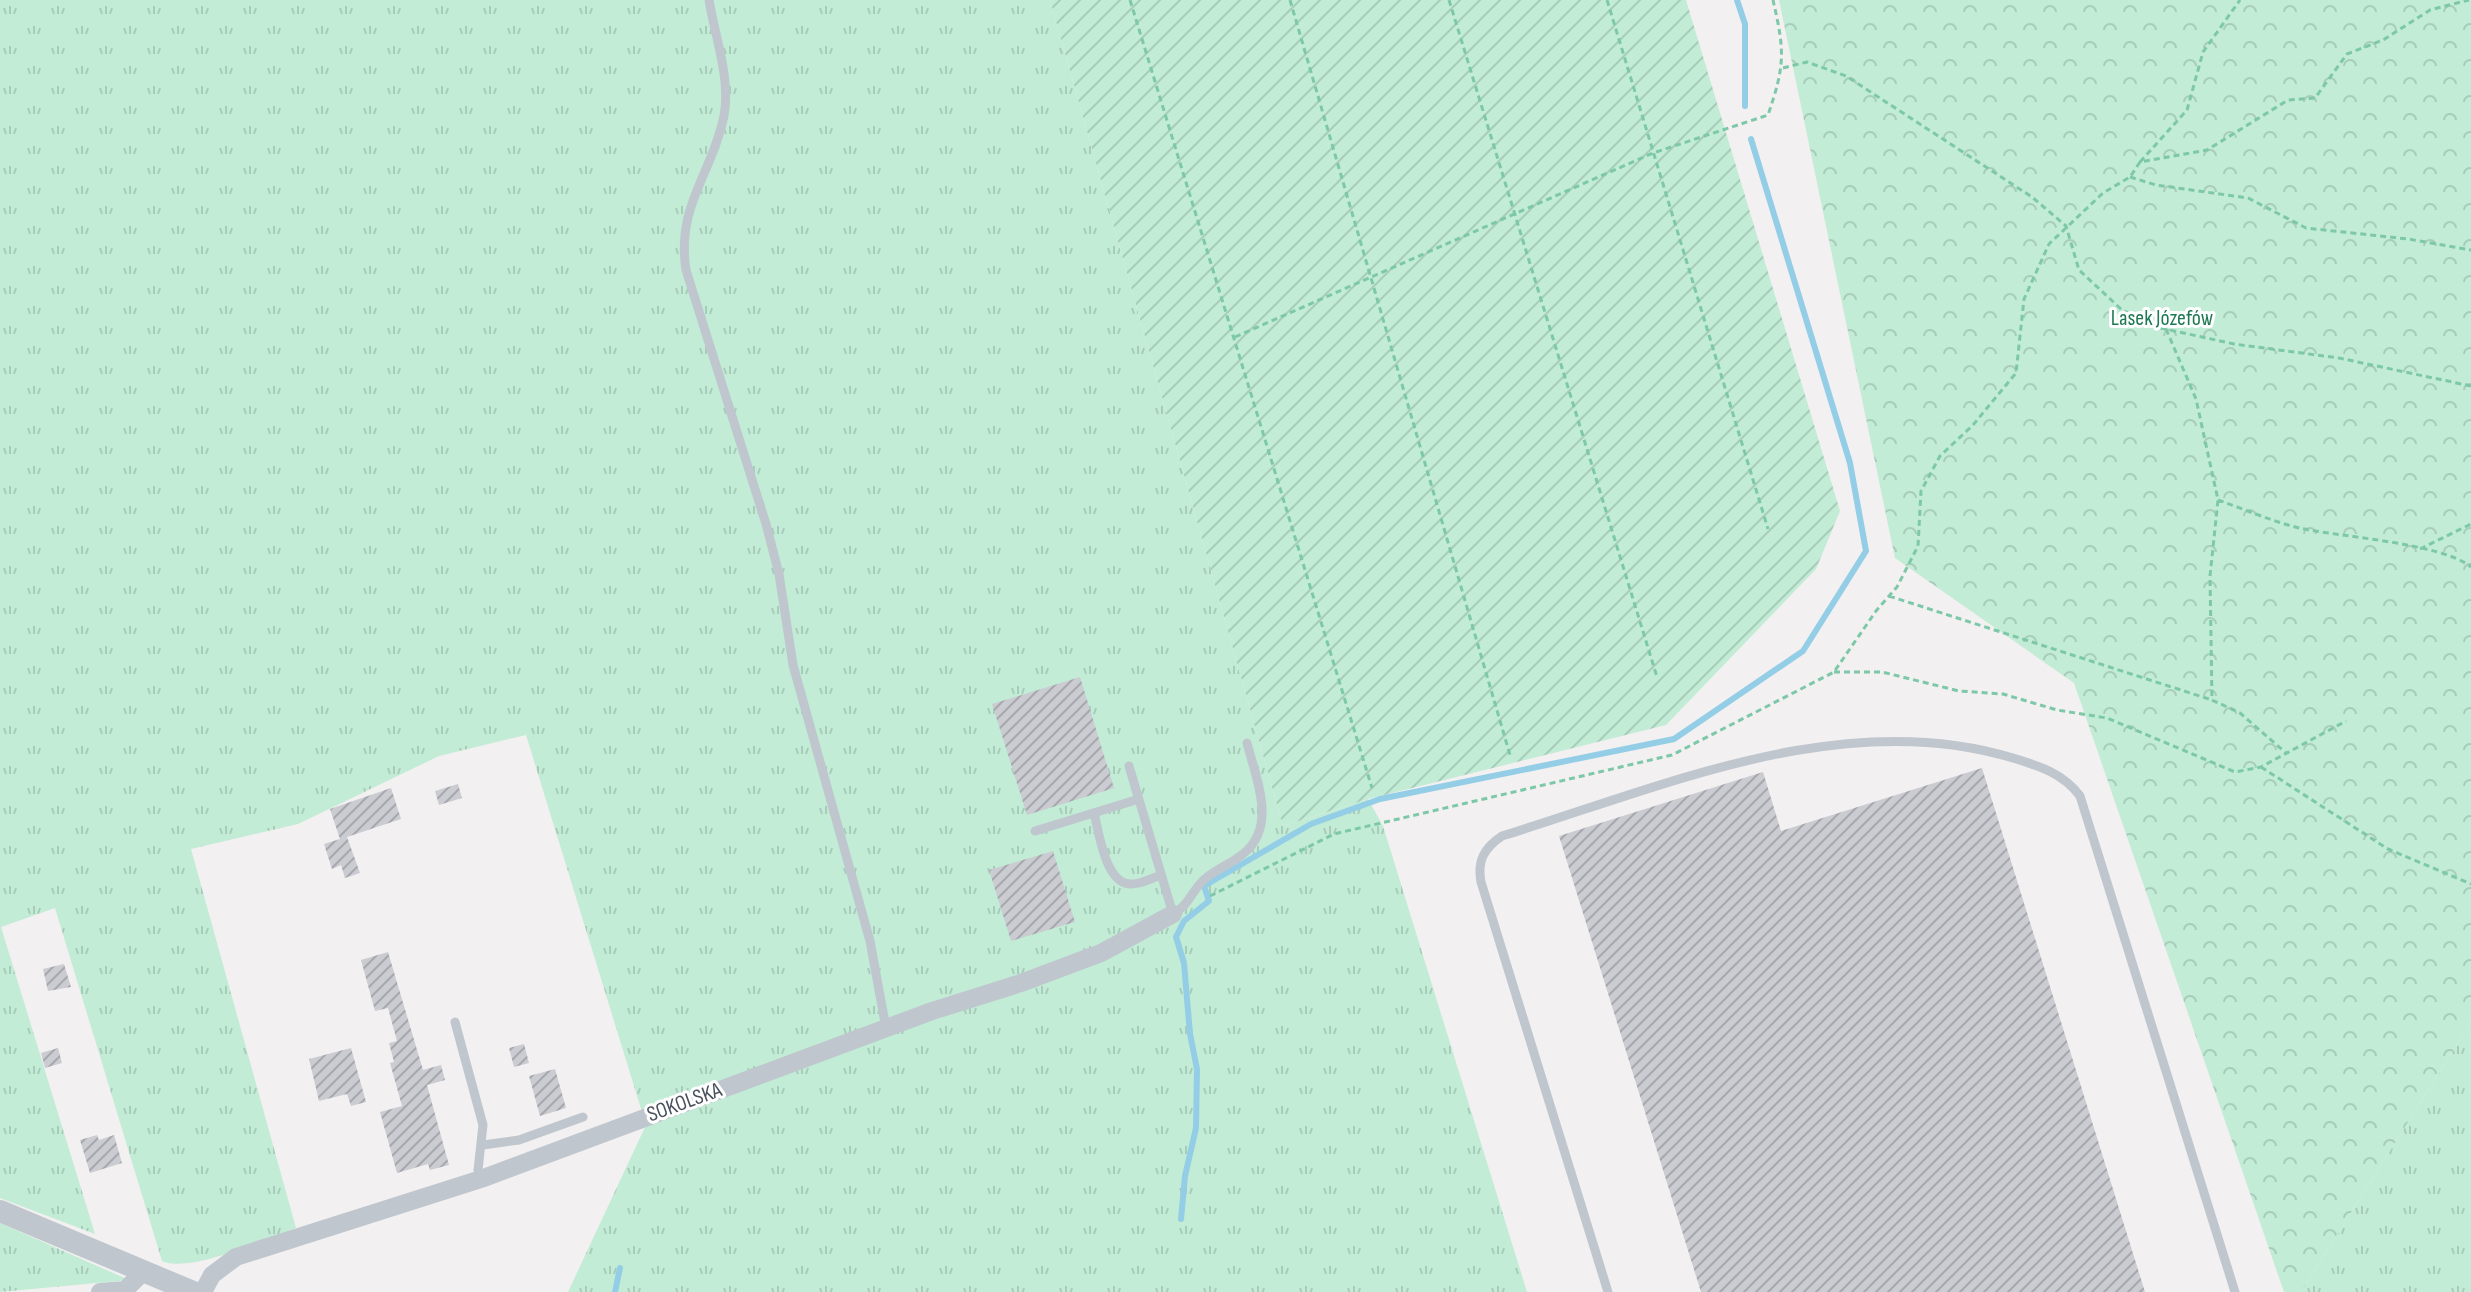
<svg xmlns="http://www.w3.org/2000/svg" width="2471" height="1292" viewBox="0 0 2471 1292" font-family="'Sofia Sans Condensed',sans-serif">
  <defs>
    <pattern id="grass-tufts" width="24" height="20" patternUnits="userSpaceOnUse" patternTransform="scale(2)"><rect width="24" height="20" fill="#c2ecd6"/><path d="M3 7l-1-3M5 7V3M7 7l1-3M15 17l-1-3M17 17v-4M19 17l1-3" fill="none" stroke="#a8ccba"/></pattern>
    <pattern id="forest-crowns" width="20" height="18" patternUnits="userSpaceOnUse" patternTransform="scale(2)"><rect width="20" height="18" fill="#c2ecd6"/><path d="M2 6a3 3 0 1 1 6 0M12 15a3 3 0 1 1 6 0" fill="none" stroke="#a8ccba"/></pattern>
    <pattern id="garden-furrows" width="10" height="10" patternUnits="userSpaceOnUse" patternTransform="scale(2)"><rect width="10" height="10" fill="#c2ecd6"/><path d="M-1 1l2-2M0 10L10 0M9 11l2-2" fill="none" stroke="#a8ccba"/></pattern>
    <pattern id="building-hatch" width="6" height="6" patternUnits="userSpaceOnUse" patternTransform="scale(2)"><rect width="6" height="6" fill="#caccd2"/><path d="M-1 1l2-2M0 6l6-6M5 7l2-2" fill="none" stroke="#a6a8ae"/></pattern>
  </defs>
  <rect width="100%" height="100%" fill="#f2f0f0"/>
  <path fill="url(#grass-tufts)" d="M 0,0 L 1050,0 L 1283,826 L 1368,799 L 1383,826 L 1527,1292 L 568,1292 L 646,1125 L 526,735 L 439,756 L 298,824 L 191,849 L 296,1228 C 264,1239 191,1274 162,1261 L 55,908 L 1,927 L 95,1234 L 0,1198 Z
    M 2471,1022 L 2471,1292 L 2301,1292 Z
    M 0,1223 L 129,1280 L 0,1292 Z"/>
  <path fill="url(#forest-crowns)" d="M 1779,0 L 2471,0 L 2471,1022 L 2301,1292 L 2284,1292 L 2074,683 L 1895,558 Z"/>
  <path fill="url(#garden-furrows)" d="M 1050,0 L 1686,0 L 1840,511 L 1816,569 L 1666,725 L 1368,799 L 1283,826 Z"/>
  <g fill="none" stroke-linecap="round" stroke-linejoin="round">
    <path stroke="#93cee6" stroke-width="6" d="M 1737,0 L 1745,24 L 1745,106
      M 1181,1219 L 1185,1176 L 1196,1128 L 1197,1069 L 1190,1034 L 1184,963 L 1176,937 L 1184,921 L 1209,901 L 1204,886 L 1311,824 L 1380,799 L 1674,739 L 1803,651 L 1866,551 L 1850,463 L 1751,139
      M 615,1292 L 620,1268"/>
  </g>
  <path fill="url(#building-hatch)" d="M 1080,677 L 1114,788 L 1027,815 L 992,704 Z
    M 1982,768 L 2145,1292 L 1701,1292 L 1559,836 L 1763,772 L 1781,831 Z
    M 458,784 L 462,798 L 439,805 L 435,791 Z
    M 391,788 L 401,819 L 347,837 L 360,873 L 345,878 L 341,865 L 332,869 L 324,844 L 340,839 L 330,809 Z
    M 1053,851 L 1075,922 L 1011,941 L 989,870 Z
    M 388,952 L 423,1070 L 441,1065 L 445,1080 L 427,1085 L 449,1165 L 430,1170 L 428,1164 L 397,1173 L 380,1112 L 402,1106 L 390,1063 L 394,1062 L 389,1043 L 397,1041 L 388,1008 L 375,1011 L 361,960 Z
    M 64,964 L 71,987 L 48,991 L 43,969 Z
    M 524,1044 L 529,1063 L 514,1067 L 509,1048 Z
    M 58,1048 L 62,1063 L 45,1068 L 41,1053 Z
    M 351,1048 L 366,1102 L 351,1106 L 347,1094 L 319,1101 L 309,1059 Z
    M 555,1069 L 566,1108 L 540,1116 L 529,1076 Z
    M 97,1135 L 99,1140 L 114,1135 L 122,1163 L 90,1173 L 80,1140 Z"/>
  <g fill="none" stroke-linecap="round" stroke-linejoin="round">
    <path stroke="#7dc8a8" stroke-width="3" stroke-dasharray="6 4" stroke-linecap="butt" d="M 1130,0 L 1372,788
      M 1290,0 L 1510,755
      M 1449,0 L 1657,677
      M 1607,0 L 1768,529
      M 1783,68 L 1807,62 L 1846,76 L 2032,197 L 2066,226 L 2079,270 L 2122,310 L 2156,327 L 2234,344 L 2339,358 L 2471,386
      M 2140,162 L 2187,110 L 2203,52 L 2240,0
      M 2130,177 L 2156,185 L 2248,198 L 2306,228 L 2408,239 L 2471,250
      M 2166,329 L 2196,399 L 2218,500 L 2210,576 L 2212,700 L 2240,713 L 2286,753
      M 1235,337 L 1653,153 L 1768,115 C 1785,65 1785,52 1773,0
      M 2218,500 C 2244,509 2271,521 2299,528 C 2340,537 2442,543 2471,567
      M 2420,549 L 2471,524
      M 1889,596 L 2212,700
      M 1834,672 L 1882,672 L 1959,691 L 2003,694 L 2057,710 L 2107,718 L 2235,772 L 2261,767 L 2346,721
      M 2261,767 L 2388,849 L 2471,884
      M 1210,896 L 1334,834 L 1672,755 L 1834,672 L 1876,611 L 1897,587 L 1918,546 L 1921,491 L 1940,456 L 1973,425 L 2016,373 L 2024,299 L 2049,244 L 2103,193 L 2130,177 L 2140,162 L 2207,150 L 2288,100 L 2315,98 L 2347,54 L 2383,40 L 2430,10 L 2469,0"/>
    <path stroke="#bfc6ce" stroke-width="9" d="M 709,0 C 715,37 731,79 724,116 C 712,174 676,206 686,270 L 766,524 L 779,574 L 793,665 L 870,941 L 886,1028
      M 1129,766 L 1173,914 C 1190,905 1192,889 1206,878 C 1217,869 1232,863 1243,854 C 1278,826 1256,779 1247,743
      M 1094,813 C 1099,832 1105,883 1130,884 C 1140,885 1152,878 1161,875
      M 1035,831 L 1139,799
      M 455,1022 L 483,1125 L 478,1170 L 481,1179
      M 483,1145 L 519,1140 L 583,1117
      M 1608,1292 L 1481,882 C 1477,861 1484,848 1502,836 C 1662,787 1843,706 2013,758 C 2039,766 2063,773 2080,796 L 2235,1292"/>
    <path stroke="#bfc6ce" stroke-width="18" d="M 100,1292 L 125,1290 L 143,1272
      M 203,1292 L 212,1275 L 236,1257 L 481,1179 L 932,1011 L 1021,983 L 1101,953 L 1173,914"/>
    <path stroke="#bfc6ce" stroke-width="22" d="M 0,1211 L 193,1292"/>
  </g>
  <g text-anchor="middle" stroke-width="6" stroke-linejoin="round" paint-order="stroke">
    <g font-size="22" fill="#1e7952" stroke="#fff">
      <text x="2162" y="325">Lasek Józefów</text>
    </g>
    <g font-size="22" fill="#49525c" stroke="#fff">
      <text transform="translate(684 1101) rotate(-20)" y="8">SOKOLSKA</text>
    </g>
  </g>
</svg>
